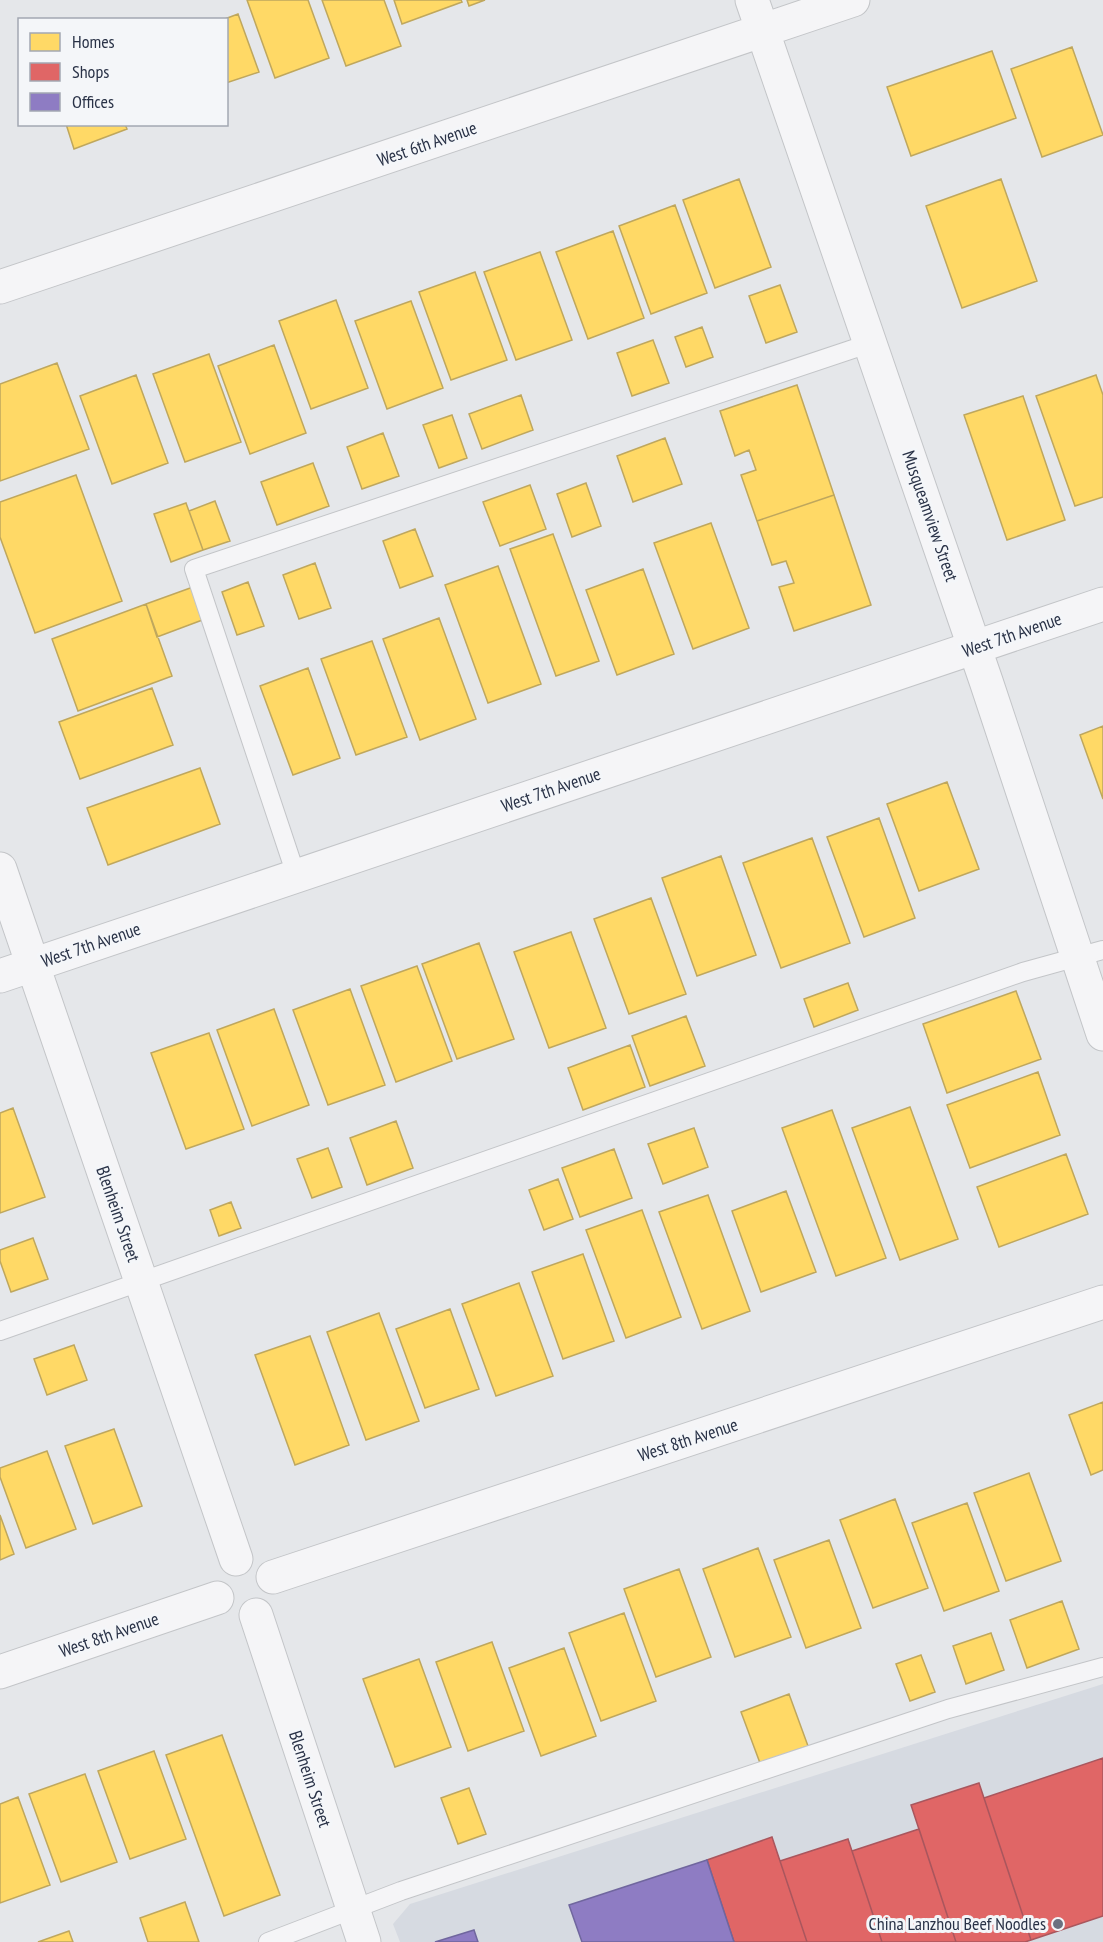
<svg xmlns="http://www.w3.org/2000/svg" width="1103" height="1942" viewBox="0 0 1103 1942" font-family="'PT Sans Narrow',sans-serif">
  <rect width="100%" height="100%" fill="#e5e7ea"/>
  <path fill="#d6dae1" d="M 1103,1684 L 1103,1942 L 400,1942 L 393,1924 L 410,1904 Z"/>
  <path fill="#ffd966" stroke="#bfa75d" stroke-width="1.5" d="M 247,0 L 308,0 L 329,58 L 275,78 Z
    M 322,0 L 384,0 L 401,46 L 346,66 Z
    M 394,0 L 461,0 L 462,2 L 402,24 Z
    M 467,0 L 485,0 L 469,6 Z
    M 238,14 L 259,72 L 226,83 L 226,20 L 222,20 Z
    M 1072,47 L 1103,135 L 1042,157 L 1011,69 Z
    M 992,51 L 1016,118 L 911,156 L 887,87 Z
    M 66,124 L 125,124 L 127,129 L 74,149 Z
    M 739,179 L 771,267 L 715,288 L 683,200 Z
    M 1001,179 L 1037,281 L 962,308 L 926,206 Z
    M 675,205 L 707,293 L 651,314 L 619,226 Z
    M 613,231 L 644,318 L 588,339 L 556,252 Z
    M 540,252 L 572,340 L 516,360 L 484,272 Z
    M 475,272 L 507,360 L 451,380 L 419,292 Z
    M 780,285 L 797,332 L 766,343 L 749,296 Z
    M 336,300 L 368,388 L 311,409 L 279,321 Z
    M 411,301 L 443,388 L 387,409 L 355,321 Z
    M 702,327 L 713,357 L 686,367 L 675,337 Z
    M 653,340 L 669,383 L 632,396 L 617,353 Z
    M 274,345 L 306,433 L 250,454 L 218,366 Z
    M 209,354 L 241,442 L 185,462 L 153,374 Z
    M 57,363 L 89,449 L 0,481 L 0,384 Z
    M 136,375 L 168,463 L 112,484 L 80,396 Z
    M 1096,375 L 1103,395 L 1103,497 L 1075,506 L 1036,396 Z
    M 797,385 L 834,495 L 757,521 L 741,475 L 756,470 L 749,450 L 735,456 L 720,411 Z
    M 521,395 L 533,430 L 482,449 L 469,414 Z
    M 1023,396 L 1065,520 L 1007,540 L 964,415 Z
    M 452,415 L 467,458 L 439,468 L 423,425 Z
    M 383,433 L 399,476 L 362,489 L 347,447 Z
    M 665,438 L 682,484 L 633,502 L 617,456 Z
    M 313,463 L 329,506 L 277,525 L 261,482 Z
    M 76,475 L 122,601 L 35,633 L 0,537 L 0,502 Z
    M 586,483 L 601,526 L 572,537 L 557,494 Z
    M 530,485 L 546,529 L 500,546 L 483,502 Z
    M 834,495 L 871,605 L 794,631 L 779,587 L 794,583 L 786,561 L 772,565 L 757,521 Z
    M 215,501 L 230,541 L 203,550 L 189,511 Z
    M 186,503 L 203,550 L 171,562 L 154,514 Z
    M 711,523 L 749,628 L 693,649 L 654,543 Z
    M 415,529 L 433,576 L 400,588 L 383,541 Z
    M 553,534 L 599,661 L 556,676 L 510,549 Z
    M 315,563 L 331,608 L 299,619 L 283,575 Z
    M 498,566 L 541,684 L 488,703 L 445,585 Z
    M 643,569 L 674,654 L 617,675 L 586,590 Z
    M 248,582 L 264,626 L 237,635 L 222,592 Z
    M 193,587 L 205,619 L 157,637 L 146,604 Z
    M 146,604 L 172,676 L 78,711 L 52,639 Z
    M 439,618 L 476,719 L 420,740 L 383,639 Z
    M 372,641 L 407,737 L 356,755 L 321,659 Z
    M 308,668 L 340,758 L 293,775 L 260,686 Z
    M 152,688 L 173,745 L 80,779 L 59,722 Z
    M 1103,726 L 1103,799 L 1080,735 Z
    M 200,768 L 220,824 L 108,865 L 87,808 Z
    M 947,782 L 979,869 L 919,891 L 887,804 Z
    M 879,818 L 915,918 L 864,937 L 827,837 Z
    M 812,838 L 850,943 L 781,968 L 743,863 Z
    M 721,856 L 756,955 L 697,976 L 662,878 Z
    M 651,898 L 686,994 L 629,1014 L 594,919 Z
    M 571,932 L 606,1028 L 549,1048 L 514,952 Z
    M 479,943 L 514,1039 L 457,1059 L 422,964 Z
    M 417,966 L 452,1061 L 396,1082 L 361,986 Z
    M 848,983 L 858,1010 L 814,1027 L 804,999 Z
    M 350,989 L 385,1085 L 328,1105 L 293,1010 Z
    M 1016,991 L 1041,1059 L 947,1093 L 923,1024 Z
    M 274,1009 L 309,1105 L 252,1126 L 217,1030 Z
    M 686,1016 L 705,1066 L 650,1086 L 632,1036 Z
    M 209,1033 L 244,1129 L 186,1149 L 151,1053 Z
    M 630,1045 L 645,1087 L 583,1110 L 568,1068 Z
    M 1038,1072 L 1060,1135 L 970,1168 L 947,1105 Z
    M 910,1107 L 958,1239 L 900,1260 L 852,1128 Z
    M 13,1108 L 45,1197 L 0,1213 L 0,1113 Z
    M 832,1110 L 886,1258 L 836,1276 L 782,1128 Z
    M 396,1121 L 413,1168 L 367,1185 L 350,1138 Z
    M 694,1128 L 708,1167 L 663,1184 L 648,1144 Z
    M 328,1148 L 342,1187 L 312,1198 L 297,1159 Z
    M 614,1149 L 632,1198 L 580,1217 L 562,1168 Z
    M 1066,1154 L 1088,1214 L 999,1247 L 977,1187 Z
    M 558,1179 L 573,1219 L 544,1230 L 529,1190 Z
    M 786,1191 L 816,1272 L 761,1292 L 732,1211 Z
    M 708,1195 L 750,1311 L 702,1329 L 659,1212 Z
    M 231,1202 L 241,1228 L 219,1236 L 210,1210 Z
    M 642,1210 L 681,1317 L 626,1338 L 586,1230 Z
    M 33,1238 L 48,1279 L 11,1292 L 0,1261 L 0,1250 Z
    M 583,1254 L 614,1341 L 563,1359 L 532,1272 Z
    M 519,1283 L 553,1376 L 496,1396 L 462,1304 Z
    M 450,1309 L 479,1389 L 425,1408 L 396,1329 Z
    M 379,1313 L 419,1421 L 366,1440 L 327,1332 Z
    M 310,1336 L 349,1445 L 295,1465 L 255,1355 Z
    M 74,1345 L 87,1380 L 47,1395 L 34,1359 Z
    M 1103,1402 L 1103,1470 L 1091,1475 L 1069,1415 Z
    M 114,1429 L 142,1506 L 93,1524 L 65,1446 Z
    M 47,1451 L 76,1529 L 26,1548 L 0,1477 L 0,1468 Z
    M 1029,1473 L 1061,1561 L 1006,1581 L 974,1493 Z
    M 895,1499 L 928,1588 L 873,1608 L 840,1520 Z
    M 967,1503 L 999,1591 L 944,1611 L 912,1523 Z
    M 0,1515 L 14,1554 L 0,1560 Z
    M 829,1540 L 861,1628 L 806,1648 L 774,1560 Z
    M 758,1548 L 791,1637 L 735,1657 L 703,1569 Z
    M 679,1569 L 711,1657 L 656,1677 L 624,1589 Z
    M 1062,1601 L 1079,1649 L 1027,1668 L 1010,1620 Z
    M 624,1613 L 656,1701 L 601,1721 L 569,1633 Z
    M 991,1633 L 1004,1670 L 966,1684 L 953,1646 Z
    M 492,1642 L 524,1731 L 468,1751 L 436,1662 Z
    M 564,1648 L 596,1736 L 541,1756 L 509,1668 Z
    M 921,1655 L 935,1692 L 910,1701 L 896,1664 Z
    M 419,1659 L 451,1747 L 395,1767 L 363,1679 Z
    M 789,1694 L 808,1746 L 760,1763 L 741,1712 Z
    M 222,1735 L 280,1895 L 224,1916 L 166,1755 Z
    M 154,1751 L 186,1839 L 130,1859 L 98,1771 Z
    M 85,1774 L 117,1862 L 61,1882 L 29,1794 Z
    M 469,1788 L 486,1834 L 458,1844 L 441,1798 Z
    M 18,1797 L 50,1885 L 0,1903 L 0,1804 Z
    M 185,1902 L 199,1942 L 148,1942 L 140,1918 Z
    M 69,1931 L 73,1942 L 38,1942 Z"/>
  <path fill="#e06666" stroke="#a9565d" stroke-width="1.5" d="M 1103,1758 L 1103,1916 L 1031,1940 L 984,1798 Z
    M 979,1783 L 1031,1940 L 1025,1942 L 956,1942 L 911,1805 Z
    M 919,1829 L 956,1942 L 882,1942 L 852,1851 Z
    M 772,1837 L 807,1942 L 734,1942 L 707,1860 Z
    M 848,1839 L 882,1942 L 807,1942 L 780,1861 Z"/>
  <path fill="#8e7cc3" stroke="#70669e" stroke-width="1.5" d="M 707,1860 L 734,1942 L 582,1942 L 569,1905 Z
    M 474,1930 L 478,1942 L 435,1942 Z"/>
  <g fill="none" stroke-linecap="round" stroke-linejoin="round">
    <defs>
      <path id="service" d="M 296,875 L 194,569 L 871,343
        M 0,1331 L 1023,972 L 1103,950
        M 268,1942 L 401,1891 L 948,1709 L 1103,1667"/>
      <path id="minor" d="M 752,0 L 986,681 L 1103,1034
        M 0,287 L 853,0
        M 0,869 L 236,1559
        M 0,976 L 1103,604
        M 273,1577 L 1103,1302
        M 256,1615 L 364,1942
        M 0,1672 L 217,1598"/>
    </defs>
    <use href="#service" stroke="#c3c5c8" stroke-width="20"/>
    <use href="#minor" stroke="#c3c5c8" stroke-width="35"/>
    <use href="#service" stroke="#f5f5f7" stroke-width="18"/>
    <use href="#minor" stroke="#f5f5f7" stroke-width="33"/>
  </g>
  <circle fill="#6b7180" stroke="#f4f6f9" stroke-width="2" cx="1058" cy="1924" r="6"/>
  <g text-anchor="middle" stroke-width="6" stroke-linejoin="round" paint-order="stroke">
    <g font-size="18" fill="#293247" stroke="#f4f6f9">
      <text transform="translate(427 144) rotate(-19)" y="6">West 6th Avenue</text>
      <text transform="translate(930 516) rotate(71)" y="6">Musqueamview Street</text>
      <text transform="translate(1012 635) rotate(-19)" y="6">West 7th Avenue</text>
      <text transform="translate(551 790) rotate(-19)" y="6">West 7th Avenue</text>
      <text transform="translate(91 945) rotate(-19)" y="6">West 7th Avenue</text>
      <text transform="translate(118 1214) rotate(71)" y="6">Blenheim Street</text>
      <text transform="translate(688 1440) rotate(-18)" y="6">West 8th Avenue</text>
      <text transform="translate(109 1635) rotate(-19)" y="6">West 8th Avenue</text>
      <text transform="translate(310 1779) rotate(72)" y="6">Blenheim Street</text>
    </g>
    <g font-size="18" fill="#293247" stroke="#f4f6f9" text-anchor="end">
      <text x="1046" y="1930">China Lanzhou Beef Noodles</text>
    </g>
  </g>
  <rect x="18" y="18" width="210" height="108" fill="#f4f6f9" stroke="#a3a8b2" stroke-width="1.5"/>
  <rect x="30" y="33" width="30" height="18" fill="#ffd966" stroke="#a3a8b2" stroke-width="1.5"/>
  <text x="72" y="48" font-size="18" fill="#293247">Homes</text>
  <rect x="30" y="63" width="30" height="18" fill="#e06666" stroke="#a3a8b2" stroke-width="1.5"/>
  <text x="72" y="78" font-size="18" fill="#293247">Shops</text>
  <rect x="30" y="93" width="30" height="18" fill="#8e7cc3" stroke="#a3a8b2" stroke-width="1.5"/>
  <text x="72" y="108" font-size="18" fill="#293247">Offices</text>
</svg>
